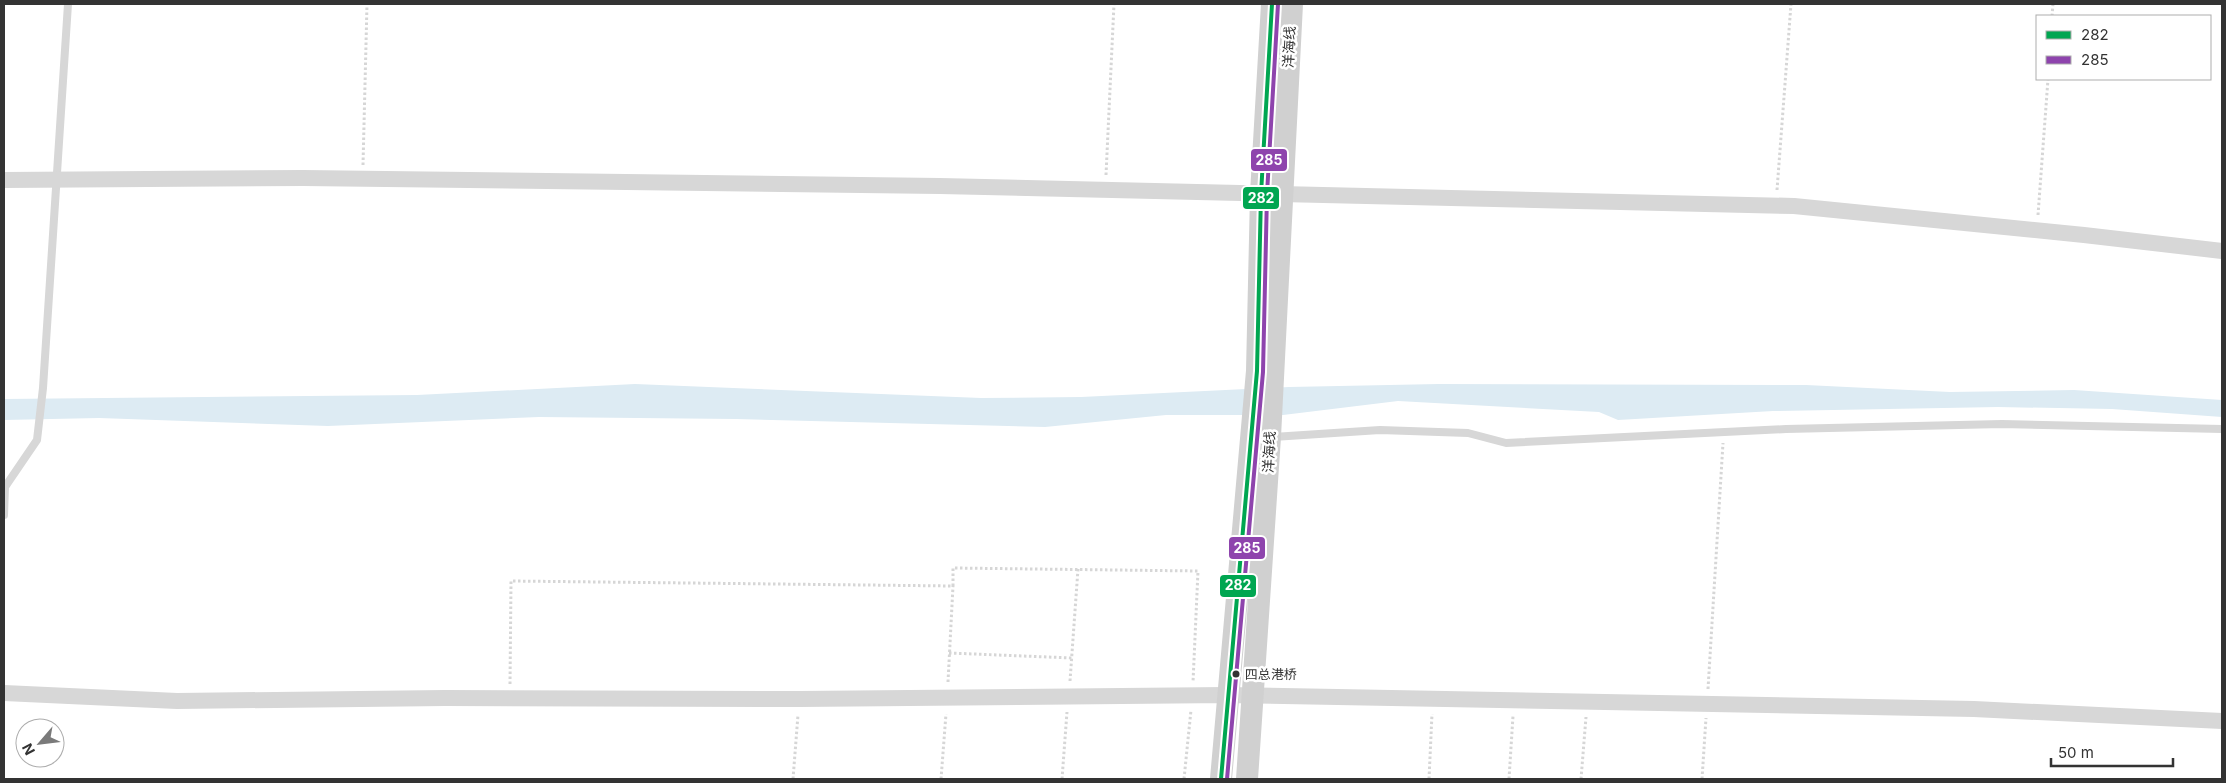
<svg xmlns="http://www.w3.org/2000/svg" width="2226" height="783" viewBox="0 0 2226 783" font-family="Inter,'Noto Sans SC',sans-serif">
  <rect width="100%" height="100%" fill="#fff"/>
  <path fill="#ddebf3" d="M 635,384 L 981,398 L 1081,397 L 1289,387 L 1439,384 L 1806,385 L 1950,392 L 2074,390 L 2222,400 L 2222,417 L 2112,409 L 1998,407 L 1773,411 L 1618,420 L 1599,412 L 1398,401 L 1283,415 L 1166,415 L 1045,427 L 736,419 L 539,417 L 328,426 L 99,418 L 4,420 L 4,399 L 417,395 Z"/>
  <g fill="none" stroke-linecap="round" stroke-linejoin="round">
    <path stroke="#d6d6d6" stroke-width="3" stroke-dasharray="2.5 2.5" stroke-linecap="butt" d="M 2052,16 L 2053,4
      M 363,165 L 367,4
      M 1106,175 L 1114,4
      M 1777,190 L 1791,4
      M 2038,215 L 2048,79
      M 949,653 L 1072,658
      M 1070,681 L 1078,569
      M 948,682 L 953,586
      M 510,684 L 511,581 L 953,586 L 953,568 L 1198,571 L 1193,682
      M 1708,689 L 1723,443
      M 793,779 L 798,715
      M 941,779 L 946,714
      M 1062,779 L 1067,712
      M 1184,779 L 1191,710
      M 1429,779 L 1432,714
      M 1509,779 L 1513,716
      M 1581,779 L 1586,717
      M 1702,779 L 1706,718"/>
    <path stroke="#d7d7d7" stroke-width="8" d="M 1273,437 L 1380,430 L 1468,433 L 1506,443 L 1786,429 L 2002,424 L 2222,429
      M 4,515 L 5,487 L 37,440 L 43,388 L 68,4"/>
    <path stroke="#d7d7d7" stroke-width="16" d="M 4,180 L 303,178 L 940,186 L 1794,206 L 2084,235 L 2222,251
      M 4,693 L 177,701 L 445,698 L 800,699 L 1227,695 L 1974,709 L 2222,721"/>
    <path stroke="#d0d0d0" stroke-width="22" d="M 1221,779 L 1257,371 L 1261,194 L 1272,4
      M 1247,779 L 1270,437 L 1292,4"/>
    <defs>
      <path id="bus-1" d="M 1221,779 L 1257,371 L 1261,194 L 1272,4"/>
      <path id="bus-2" d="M 1227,779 L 1263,372 L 1267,194 L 1278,4"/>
    </defs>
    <use href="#bus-1" stroke="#fff" stroke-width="8"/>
    <use href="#bus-2" stroke="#fff" stroke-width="8"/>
    <use href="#bus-1" stroke="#00a651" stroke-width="4"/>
    <use href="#bus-2" stroke="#8e44ad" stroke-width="4"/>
  </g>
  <circle fill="#333" stroke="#fff" stroke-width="2" cx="1236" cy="674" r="4.5"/>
  <g text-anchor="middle" stroke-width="5" stroke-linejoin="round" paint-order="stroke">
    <g font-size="13" fill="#333" stroke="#fff" text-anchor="start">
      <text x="1245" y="679">四总港桥</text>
    </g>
    <g font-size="14" fill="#333" stroke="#fff">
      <text transform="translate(1289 47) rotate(-87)" y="5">洋海线</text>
      <text transform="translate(1269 452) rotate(-87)" y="5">洋海线</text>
    </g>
  </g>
  <g stroke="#fff" stroke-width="2">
    <rect x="1250" y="148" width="38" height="24" rx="5" fill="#8e44ad"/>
    <rect x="1242" y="186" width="38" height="24" rx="5" fill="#00a651"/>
    <rect x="1228" y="536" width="38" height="24" rx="5" fill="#8e44ad"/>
    <rect x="1219" y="574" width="38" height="24" rx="5" fill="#00a651"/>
  </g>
  <g font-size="14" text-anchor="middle" font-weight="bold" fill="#fff">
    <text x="1269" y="165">285</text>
    <text x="1261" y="203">282</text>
    <text x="1247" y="553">285</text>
    <text x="1238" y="590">282</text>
  </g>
  <rect width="2226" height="783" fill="none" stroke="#333333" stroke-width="10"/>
  <rect x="2036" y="15" width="175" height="65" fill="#ffffff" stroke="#adadad"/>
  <rect x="2046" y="31" width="25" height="8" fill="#00a651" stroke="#adadad"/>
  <text x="2081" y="40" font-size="15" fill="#333333">282</text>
  <rect x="2046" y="56" width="25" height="8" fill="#8e44ad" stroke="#adadad"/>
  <text x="2081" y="65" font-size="15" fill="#333333">285</text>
  <g transform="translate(40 743) rotate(242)"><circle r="24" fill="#ffffff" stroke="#adadad"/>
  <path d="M0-4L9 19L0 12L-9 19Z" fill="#7a7a7a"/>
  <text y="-8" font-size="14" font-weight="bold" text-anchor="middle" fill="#333333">N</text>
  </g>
  <path d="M2051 758v8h122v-8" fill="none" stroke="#333333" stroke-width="2.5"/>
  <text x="2058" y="758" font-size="15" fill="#333333" stroke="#ffffff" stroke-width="4" paint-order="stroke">50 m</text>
</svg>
